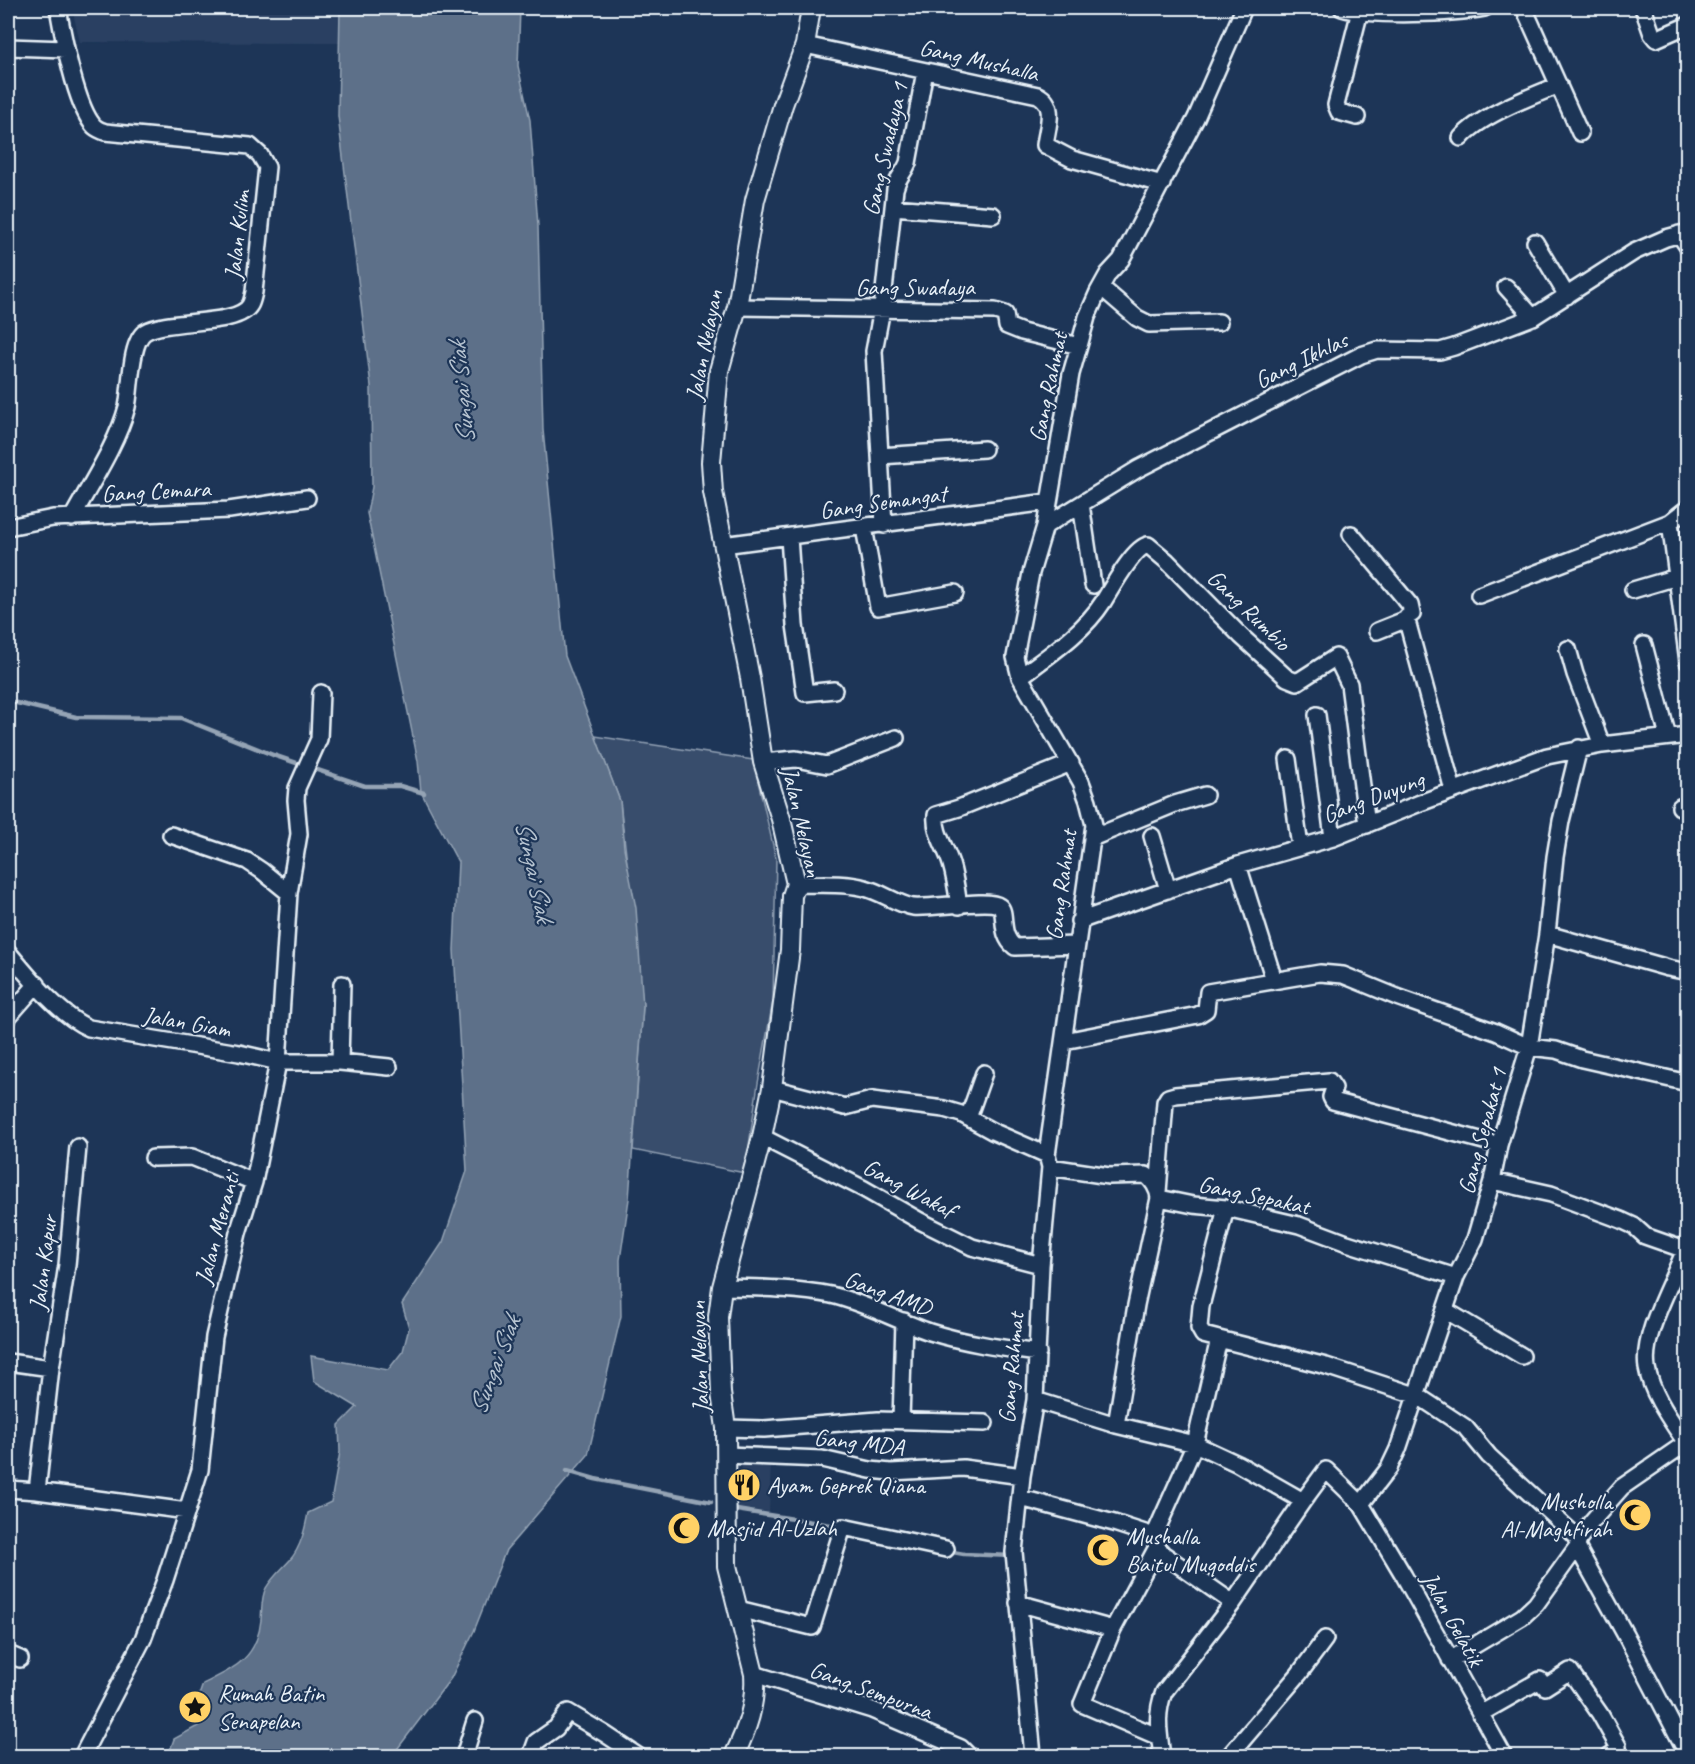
<svg xmlns="http://www.w3.org/2000/svg" width="1695" height="1764" viewBox="0 0 1695 1764" font-family="Caveat,sans-serif">
  <rect width="100%" height="100%" fill="#1d3557"/>
  <filter id="ink" filterUnits="userSpaceOnUse"><feTurbulence type="fractalNoise" baseFrequency=".0167" numOctaves="2"/><feDisplacementMap in="SourceGraphic" scale="12" xChannelSelector="R" yChannelSelector="G"/><feConvolveMatrix kernelMatrix="1 2 1 2 8 2 1 2 1" color-interpolation-filters="sRGB"/></filter>
  <g filter="url(#ink)">
    <path fill="#2a4162" d="M 72,8 L 340,8 L 339,43 L 80,42 Z
      M 742,1461 L 771,1462 L 769,1512 L 738,1508 Z"/>
    <path fill="#374d6c" stroke="#909fb2" stroke-width="1.5" d="M 595,736 L 753,760 L 776,858 L 773,1001 L 758,1083 L 745,1173 L 633,1150 L 643,1006 L 620,801 Z"/>
    <path fill="#5d7089" stroke="#95a4b5" stroke-width="1.5" d="M 340,8 L 520,8 L 518,66 L 530,120 L 538,226 L 543,430 L 565,656 L 620,801 L 624,848 L 636,908 L 643,1006 L 629,1199 L 620,1260 L 621,1316 L 588,1455 L 506,1550 L 474,1631 L 451,1678 L 392,1756 L 168,1756 L 174,1739 L 198,1726 L 207,1707 L 197,1701 L 203,1684 C 234,1668 257,1659 261,1620 C 262,1610 261,1597 266,1588 C 273,1576 281,1570 290,1560 C 301,1547 305,1529 308,1513 L 331,1502 L 340,1452 L 339,1425 L 357,1407 L 314,1381 L 311,1356 L 388,1370 L 403,1351 L 409,1328 L 402,1304 L 443,1242 L 467,1171 L 454,950 L 458,862 L 421,792 L 418,761 L 367,513 L 372,487 L 371,386 L 338,116 Z"/>
    <g fill="none" stroke-linecap="round" stroke-linejoin="round">
      <path stroke="#95a4b5" stroke-width="4.5" d="M 8,701 L 76,717 L 181,718 L 273,755 L 365,786 L 400,786 L 424,793
        M 567,1471 L 595,1479 L 711,1502
        M 737,1510 L 837,1526
        M 947,1551 L 964,1554 L 1012,1556"/>
      <defs>
        <path id="minor" d="M 58,8 C 63,36 75,103 93,125 C 96,129 100,130 105,132 L 250,146 L 260,155 L 267,167 L 254,292 C 253,296 252,302 250,305 C 238,327 168,318 145,332 C 130,342 131,389 127,407 C 118,442 90,485 72,518
          M 1342,8 C 1371,17 1454,14 1485,8
          M 1524,8 L 1580,133
          M 1643,8 L 1652,34 L 1656,39 L 1688,25
          M 805,45 L 1038,95 C 1057,105 1047,127 1045,145 L 1072,159 L 1162,184
          M 8,47 L 66,49
          M 1357,117 L 1339,112 L 1336,105 L 1360,11
          M 1461,138 C 1481,115 1530,97 1559,85
          M 893,207 L 993,215
          M 1679,234 L 1688,247
          M 1535,242 L 1567,296
          M 1101,287 L 1137,318 L 1149,324 L 1219,322
          M 1506,287 L 1533,317
          M 737,307 L 995,311 L 1005,314 L 1007,326 L 1022,332 L 1079,346
          M 880,456 L 984,449
          M 1081,504 L 1093,585
          M 1670,522 L 1688,662
          M 884,525 L 874,351 L 882,309 L 895,189 C 898,176 903,175 908,163 L 925,71
          M 1045,526 L 1138,469 L 1361,355 L 1377,350 L 1440,351 L 1454,347 L 1533,317 L 1634,252 L 1666,238 L 1688,232
          M 8,527 L 53,518 L 229,510 L 307,498
          M 864,527 L 878,607 L 955,593
          M 1351,534 L 1410,605 L 1412,614 L 1407,617 L 1407,621 L 1453,790
          M 789,537 L 795,625 L 805,693 L 834,690
          M 723,545 L 1048,502
          M 1633,590 L 1677,577
          M 1479,595 L 1670,522 L 1688,508
          M 1377,631 L 1407,619
          M 1644,645 L 1668,737
          M 1568,649 L 1575,674 L 1602,745
          M 1020,677 C 1049,655 1083,633 1103,602 C 1111,589 1134,547 1148,545 L 1167,561 L 1241,636 L 1287,678 L 1297,682 L 1336,657 L 1349,684 L 1367,825
          M 1317,715 L 1333,838
          M 1288,759 L 1300,847
          M 763,762 L 796,759 L 827,765 L 896,738
          M 1680,807 L 1688,809
          M 171,835 L 247,861 L 262,871 L 289,893
          M 1152,836 L 1168,890
          M 1092,838 L 1175,804 L 1205,795
          M 1238,865 L 1274,980
          M 796,884 C 819,885 844,882 865,888 C 881,892 897,904 913,907 C 931,909 989,898 999,906 C 1008,912 998,934 1015,947 L 1076,945
          M 959,906 C 957,892 955,877 951,864 C 946,847 934,833 936,815 L 959,808 L 1071,763
          M 1079,921 L 1238,865 L 1333,838 L 1420,803 L 1547,756 L 1602,745 L 1688,735
          M 1547,934 L 1668,968 L 1688,972
          M 8,952 C 28,976 60,1016 89,1028 L 239,1053 L 278,1062 L 340,1062 L 389,1067
          M 8,1017 L 37,984
          M 1064,1041 L 1198,1015 L 1206,1010 L 1208,992 L 1320,973 L 1343,975 L 1397,997 L 1496,1032 L 1529,1047 L 1556,1050 L 1582,1059 L 1688,1083
          M 340,1062 L 342,984
          M 772,1088 L 845,1107 L 872,1100 L 944,1109 L 961,1114 L 992,1131 L 1047,1155
          M 968,1118 L 984,1073
          M 762,1137 L 864,1189 L 920,1221 L 972,1247 L 1041,1265
          M 153,1158 L 192,1157 L 254,1182
          M 1050,1167 L 1109,1176 L 1146,1175 C 1153,1181 1158,1188 1159,1198 L 1136,1305 L 1116,1425
          M 1492,1181 L 1551,1194 L 1621,1220 L 1634,1226 L 1645,1236 L 1685,1250
          M 1158,1192 L 1165,1102 L 1168,1097 L 1175,1095 L 1329,1081 L 1334,1088 L 1331,1097 L 1333,1101 L 1499,1145
          M 1159,1198 L 1193,1205 L 1226,1208 L 1299,1225 L 1347,1243 L 1456,1277
          M 1226,1208 L 1201,1306 L 1199,1328 L 1203,1335 L 1326,1366 L 1418,1396 L 1465,1427 L 1489,1456 L 1579,1539
          M 1688,1241 C 1677,1276 1641,1332 1647,1368 C 1652,1396 1673,1423 1688,1446
          M 722,1287 C 758,1288 796,1288 831,1295 C 866,1303 897,1321 930,1332 C 965,1343 1001,1348 1038,1353
          M 1445,1310 L 1522,1356
          M 8,1362 L 51,1368
          M 1035,1400 L 1116,1425 L 1195,1444 L 1238,1464 L 1303,1501
          M 901,1421 L 904,1321
          M 726,1428 L 764,1429 L 878,1420 L 985,1423
          M 726,1455 L 822,1459 L 870,1470 L 891,1472 L 963,1468 L 1022,1476
          M 8,1489 L 37,1491 L 187,1511
          M 37,1491 L 51,1368 L 67,1265 L 78,1147
          M 1021,1498 L 1114,1523 L 1154,1536 L 1157,1547 L 1163,1554 L 1233,1603
          M 1361,1504 L 1389,1468 L 1398,1449 L 1456,1277 L 1475,1239 L 1492,1181 L 1499,1145 L 1529,1047 L 1547,934 L 1555,857 L 1561,821 L 1579,748
          M 1154,1536 L 1195,1444 L 1219,1339
          M 1577,1547 L 1625,1634 L 1688,1755
          M 1018,1603 L 1113,1629 L 1157,1547
          M 738,1609 L 812,1627 L 843,1527 L 946,1549
          M 1113,1629 L 1082,1704 L 1159,1737
          M 8,1654 L 20,1659
          M 1450,1660 L 1522,1617 L 1536,1604 L 1577,1547 L 1579,1539 L 1592,1521 L 1622,1487 L 1686,1443
          M 754,1674 L 872,1710 L 961,1748 L 969,1756
          M 1480,1714 L 1540,1680 L 1545,1687 L 1570,1671 L 1600,1714 L 1618,1746 L 1618,1750 L 1609,1756
          M 82,1756 L 143,1639 L 165,1580 L 200,1470 L 214,1337 L 238,1233 L 254,1182 L 278,1062 L 289,893 L 299,834 L 296,800 L 297,788 L 319,739 L 321,693
          M 464,1756 L 475,1721
          M 531,1756 L 536,1742 L 556,1728 L 568,1712 L 605,1734 L 638,1756
          M 1033,1756 L 1014,1552 L 1022,1476 L 1035,1400 L 1041,1265 L 1050,1167 L 1047,1155 L 1094,825 L 1088,801 L 1081,782 L 1020,677 L 1015,657 L 1031,573 L 1045,526 L 1071,374 L 1079,346 L 1087,317 L 1098,292 L 1108,274 L 1121,260 L 1196,118 L 1244,8
          M 1162,1756 C 1159,1733 1155,1715 1164,1692 L 1233,1603 L 1303,1501 L 1326,1470 L 1361,1504 L 1404,1576 L 1504,1756
          M 1229,1756 L 1299,1674 L 1325,1639"/>
        <path id="major" d="M 734,1756 C 747,1729 756,1705 754,1674 L 727,1566 L 726,1428 L 721,1393 L 718,1317 L 722,1287 L 762,1137 L 772,1088 L 790,950 L 792,896 L 796,884 L 781,819 L 763,762 L 750,678 L 713,492 L 711,462 L 719,371 L 737,307 L 755,200 L 783,105 L 805,45 L 811,8"/>
      </defs>
      <use href="#minor" stroke="#e8f1f8" stroke-width="20"/>
      <use href="#major" stroke="#e8f1f8" stroke-width="22"/>
      <use href="#minor" stroke="#1d3557" stroke-width="15"/>
      <use href="#major" stroke="#1d3557" stroke-width="18"/>
    </g>
  </g>
  <defs>
    <symbol id="restaurant-disc" viewBox="-11 -11 22 22"><circle r="9.5" fill="#ffd166" stroke="#1d3557"/><path d="M-5-6h1v4h1v-4h1v4h1v-4h1v5L-1.5 .5V6h-2V.5L-5-1ZM5-6V6H3V1.5H1.5Q1.5-4 5-6Z" fill="#111"/></symbol>
    <symbol id="mosque-disc" viewBox="-11 -11 22 22"><circle r="9.5" fill="#ffd166" stroke="#1d3557"/><path d="M3.5-4.9A6 6 0 1 0 3.5 4.9A5 5 0 1 1 3.5-4.9Z" fill="#111"/></symbol>
    <symbol id="sight-disc" viewBox="-11 -11 22 22"><circle r="9.5" fill="#ffd166" stroke="#1d3557"/><path d="M0-6L1.8-2.2L6-1.7L2.9 1.2L3.7 5.4L0 3.3L-3.7 5.4L-2.9 1.2L-6-1.7L-1.8-2.2Z" fill="#111"/></symbol>
  </defs>
  <g fill-rule="evenodd">
    <use href="#restaurant-disc" x="725" y="1466" width="38" height="38"/>
    <use href="#mosque-disc" x="1616" y="1496" width="38" height="38"/>
    <use href="#mosque-disc" x="665" y="1509" width="38" height="38"/>
    <use href="#mosque-disc" x="1084" y="1531" width="38" height="38"/>
    <use href="#sight-disc" x="176" y="1688" width="38" height="38"/>
  </g>
  <g text-anchor="middle" stroke-width="4.5" stroke-linejoin="round" paint-order="stroke">
    <g font-size="24" fill="#e8f1f8" stroke="#1d3557">
      <text transform="translate(979 60) rotate(13)" y="8">Gang Mushalla</text>
      <text transform="translate(885 149) rotate(-77)" y="8">Gang Swadaya 1</text>
      <text transform="translate(237 235) rotate(-84)" y="8">Jalan Kulim</text>
      <text x="915" y="295">Gang Swadaya</text>
      <text transform="translate(704 345) rotate(-79)" y="8">Jalan Nelayan</text>
      <text transform="translate(1301 360) rotate(-26)" y="8">Gang Ikhlas</text>
      <text transform="translate(1048 387) rotate(-78)" y="8">Gang Rahmat</text>
      <text transform="translate(156 491) rotate(-3)" y="8">Gang Cemara</text>
      <text transform="translate(883 502) rotate(-8)" y="8">Gang Semangat</text>
      <text transform="translate(1249 610) rotate(44)" y="8">Gang Rumbio</text>
      <text transform="translate(1373 797) rotate(-21)" y="8">Gang Duyung</text>
      <text transform="translate(802 822) rotate(77)" y="8">Jalan Nelayan</text>
      <text transform="translate(1061 885) rotate(-82)" y="8">Gang Rahmat</text>
      <text transform="translate(187 1022) rotate(10)" y="8">Jalan Giam</text>
      <text transform="translate(1482 1131) rotate(-75)" y="8">Gang Sepakat 1</text>
      <text transform="translate(909 1188) rotate(28)" y="8">Gang Wakaf</text>
      <text transform="translate(1254 1195) rotate(12)" y="8">Gang Sepakat</text>
      <text transform="translate(217 1228) rotate(-75)" y="8">Jalan Meranti</text>
      <text transform="translate(43 1263) rotate(-83)" y="8">Jalan Kapur</text>
      <text transform="translate(888 1293) rotate(20)" y="8">Gang AMD</text>
      <text transform="translate(699 1357) rotate(-92)" y="8">Jalan Nelayan</text>
      <text transform="translate(1011 1368) rotate(-85)" y="8">Gang Rahmat</text>
      <text transform="translate(859 1442) rotate(7)" y="8">Gang MDA</text>
      <text transform="translate(1453 1619) rotate(61)" y="8">Jalan Gelatik</text>
      <text transform="translate(871 1690) rotate(20)" y="8">Gang Sempurna</text>
    </g>
    <g font-size="24" fill="#e8f1f8" stroke="#1d3557" text-anchor="start">
      <text x="767" y="1493">Ayam Geprek Qiana</text>
      <text x="1612" y="1509" text-anchor="end">Musholla<tspan x="1612" dy="28">Al-Maghfirah</tspan></text>
      <text x="707" y="1536">Masjid Al-Uzlah</text>
      <text x="1126" y="1544">Mushalla<tspan x="1126" dy="28">Baitul Muqoddis</tspan></text>
      <text x="218" y="1701">Rumah Batin<tspan x="218" dy="28">Senapelan</tspan></text>
    </g>
    <g font-size="26" font-style="italic" fill="#b7c4d1" stroke="#1d3557">
      <text transform="translate(461 393) rotate(-95)" y="9">Sungai Siak</text>
      <text transform="translate(535 871) rotate(78)" y="9">Sungai Siak</text>
      <text transform="translate(494 1365) rotate(-69)" y="9">Sungai Siak</text>
    </g>
  </g>
  <rect width="1695" height="1764" fill="none" stroke="#1d3557" stroke-width="30"/>
  <rect x="15" y="15" width="1665" height="1734" fill="none" stroke="#e8f1f8" stroke-width="2" filter="url(#ink)"/>
</svg>
